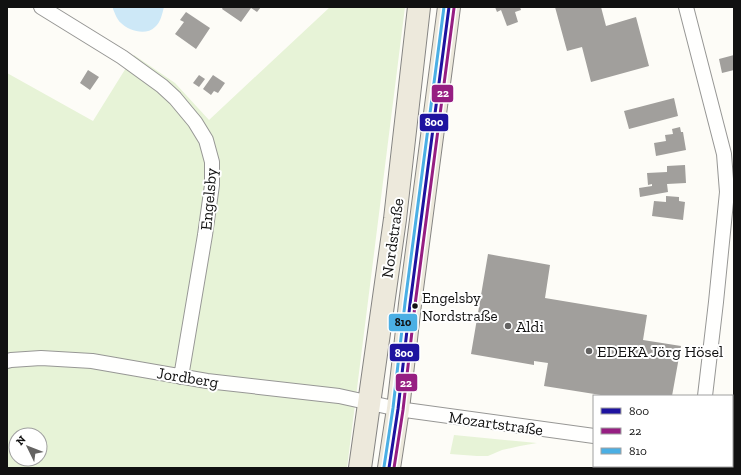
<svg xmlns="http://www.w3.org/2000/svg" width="741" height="475" viewBox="0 0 741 475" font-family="'Zilla Slab',serif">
  <rect width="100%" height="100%" fill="#fdfcf7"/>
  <path fill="#e7f3d7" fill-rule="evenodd" d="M 330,7 L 405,7 L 347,468 L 7,468 L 7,73 L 93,121 L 134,55 L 175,83 L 209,120 ZM 16,435 L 40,435 L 40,459 L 16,459 Z
    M 454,435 L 537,443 L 520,446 L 502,450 L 488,456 L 477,456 L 450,454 Z"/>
  <path fill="#cde8f7" d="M 113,7 L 164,7 C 162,14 161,22 155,27 C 146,36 129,31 121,23 C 117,20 115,13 113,9 Z"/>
  <path fill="#a19f9c" d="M 223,7 L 261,7 L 257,12 L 251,8 L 241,22 L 222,9 Z
    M 495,7 L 520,7 L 521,10 L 515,12 L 518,22 L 507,26 L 501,10 L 497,12 Z
    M 555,7 L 601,7 L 606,26 L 636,17 L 649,66 L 591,82 L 582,47 L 567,51 Z
    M 186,12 L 210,28 L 196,49 L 175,34 L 184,22 L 180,20 Z
    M 734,55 L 734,70 L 722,73 L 719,59 Z
    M 88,70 L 99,77 L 90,90 L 80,83 Z
    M 199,75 L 205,79 L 199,87 L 193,83 Z
    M 213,75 L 225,83 L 218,93 L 214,91 L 211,95 L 203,89 Z
    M 674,98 L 678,116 L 629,129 L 624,111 Z
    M 680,127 L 681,132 L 683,132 L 686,150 L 656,156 L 654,143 L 666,141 L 665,135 L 673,134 L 672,129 Z
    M 685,165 L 686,183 L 667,184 L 668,192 L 640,197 L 639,188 L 652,186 L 652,184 L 648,185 L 647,173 L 667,172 L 667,166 Z
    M 666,196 L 679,197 L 679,201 L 685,202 L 683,220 L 652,216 L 654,201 L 666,202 Z
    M 488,254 L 550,265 L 545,298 L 647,315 L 643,340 L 681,346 L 672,396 L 607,396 L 544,386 L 548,363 L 534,361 L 534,365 L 471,354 Z"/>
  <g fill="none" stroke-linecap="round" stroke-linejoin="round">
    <defs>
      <path id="minor" d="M 41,7 L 122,57 L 162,86 L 175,98 L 195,122 L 206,140 L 212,162 L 212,185 L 205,235 L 181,377
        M 686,7 L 724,154 L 727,192 L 716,302 L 705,396
        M 7,361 L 11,360 L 41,358 L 92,361 L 207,381 L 339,396 L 398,409 L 594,436
        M 732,457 L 734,457
        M 696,468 L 696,466"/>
      <path id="primary" d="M 360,468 L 395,219 L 419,7
        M 389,468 L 398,409 L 410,304 L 449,7"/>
    </defs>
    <use href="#minor" stroke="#979795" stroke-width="16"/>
    <use href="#primary" stroke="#858482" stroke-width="24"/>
    <use href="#minor" stroke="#fffffe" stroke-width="14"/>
    <use href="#primary" stroke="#ede9dc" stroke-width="22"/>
    <defs>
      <path id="bus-1" d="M 389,468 L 398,409 L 410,304 L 449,7"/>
      <path id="bus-2" d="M 394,468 L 403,410 L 415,305 L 454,8"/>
      <path id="bus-3" d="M 384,467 L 393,408 L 405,303 L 444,7"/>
    </defs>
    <use href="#bus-1" stroke="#fff" stroke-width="6"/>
    <use href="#bus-2" stroke="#fff" stroke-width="6"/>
    <use href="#bus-3" stroke="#fff" stroke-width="6"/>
    <use href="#bus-1" stroke="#1e13a0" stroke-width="3"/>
    <use href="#bus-2" stroke="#961e82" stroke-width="3"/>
    <use href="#bus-3" stroke="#4bafe4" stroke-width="3"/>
  </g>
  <circle fill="#111" stroke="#fff" stroke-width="1.5" cx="415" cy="306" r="3.5"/>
  <g fill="#646362" stroke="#fff" stroke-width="1.5">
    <circle cx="508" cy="326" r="4"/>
    <circle cx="589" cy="351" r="4"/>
  </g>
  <g text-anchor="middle" stroke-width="4" stroke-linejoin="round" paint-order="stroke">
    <g font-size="15" fill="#111" stroke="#fff" text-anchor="start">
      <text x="422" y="303">Engelsby<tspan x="422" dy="18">Nordstraße</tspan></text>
    </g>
    <g font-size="16" fill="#111" stroke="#fff">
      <text transform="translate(208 199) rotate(-85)" y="6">Engelsby</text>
      <text transform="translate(392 238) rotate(-82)" y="6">Nordstraße</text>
      <text transform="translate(188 377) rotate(9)" y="6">Jordberg</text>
      <text transform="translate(496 423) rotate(8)" y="6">Mozartstraße</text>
    </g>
    <g font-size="16" fill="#111" stroke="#fff" text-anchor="start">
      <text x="516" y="332">Aldi</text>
      <text x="597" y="357">EDEKA Jörg Hösel</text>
    </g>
  </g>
  <g stroke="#fff" stroke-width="1.5">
    <rect x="431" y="84" width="23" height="19" rx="4" fill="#961e82"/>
    <rect x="419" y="113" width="30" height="19" rx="4" fill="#1e13a0"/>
    <rect x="388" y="313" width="30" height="19" rx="4" fill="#4bafe4"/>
    <rect x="389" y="343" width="31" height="19" rx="4" fill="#1e13a0"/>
    <rect x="395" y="373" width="23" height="19" rx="4" fill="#961e82"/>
  </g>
  <g font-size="11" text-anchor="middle" font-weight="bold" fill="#fff">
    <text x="443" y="97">22</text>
    <text x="434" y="126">800</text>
    <text x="404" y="357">800</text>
    <text x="406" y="387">22</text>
  </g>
  <g font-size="11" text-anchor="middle" font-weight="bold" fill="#111">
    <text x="403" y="326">810</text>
  </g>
  <rect width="741" height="475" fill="none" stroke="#111111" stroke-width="16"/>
  <rect x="593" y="395" width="140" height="72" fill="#ffffff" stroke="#a0a0a0"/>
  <rect x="601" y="408" width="20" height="6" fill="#1e13a0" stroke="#a0a0a0"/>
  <text x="629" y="415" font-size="12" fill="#111111">800</text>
  <rect x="601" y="428" width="20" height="6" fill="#961e82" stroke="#a0a0a0"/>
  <text x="629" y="435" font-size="12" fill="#111111">22</text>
  <rect x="601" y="448" width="20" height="6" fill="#4bafe4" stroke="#a0a0a0"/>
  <text x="629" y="455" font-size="12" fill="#111111">810</text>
  <g transform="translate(28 447) rotate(313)"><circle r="19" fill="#ffffff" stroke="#a0a0a0"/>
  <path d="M0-3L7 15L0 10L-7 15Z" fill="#646362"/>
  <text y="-6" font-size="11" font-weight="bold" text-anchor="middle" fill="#111111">N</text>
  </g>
</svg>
